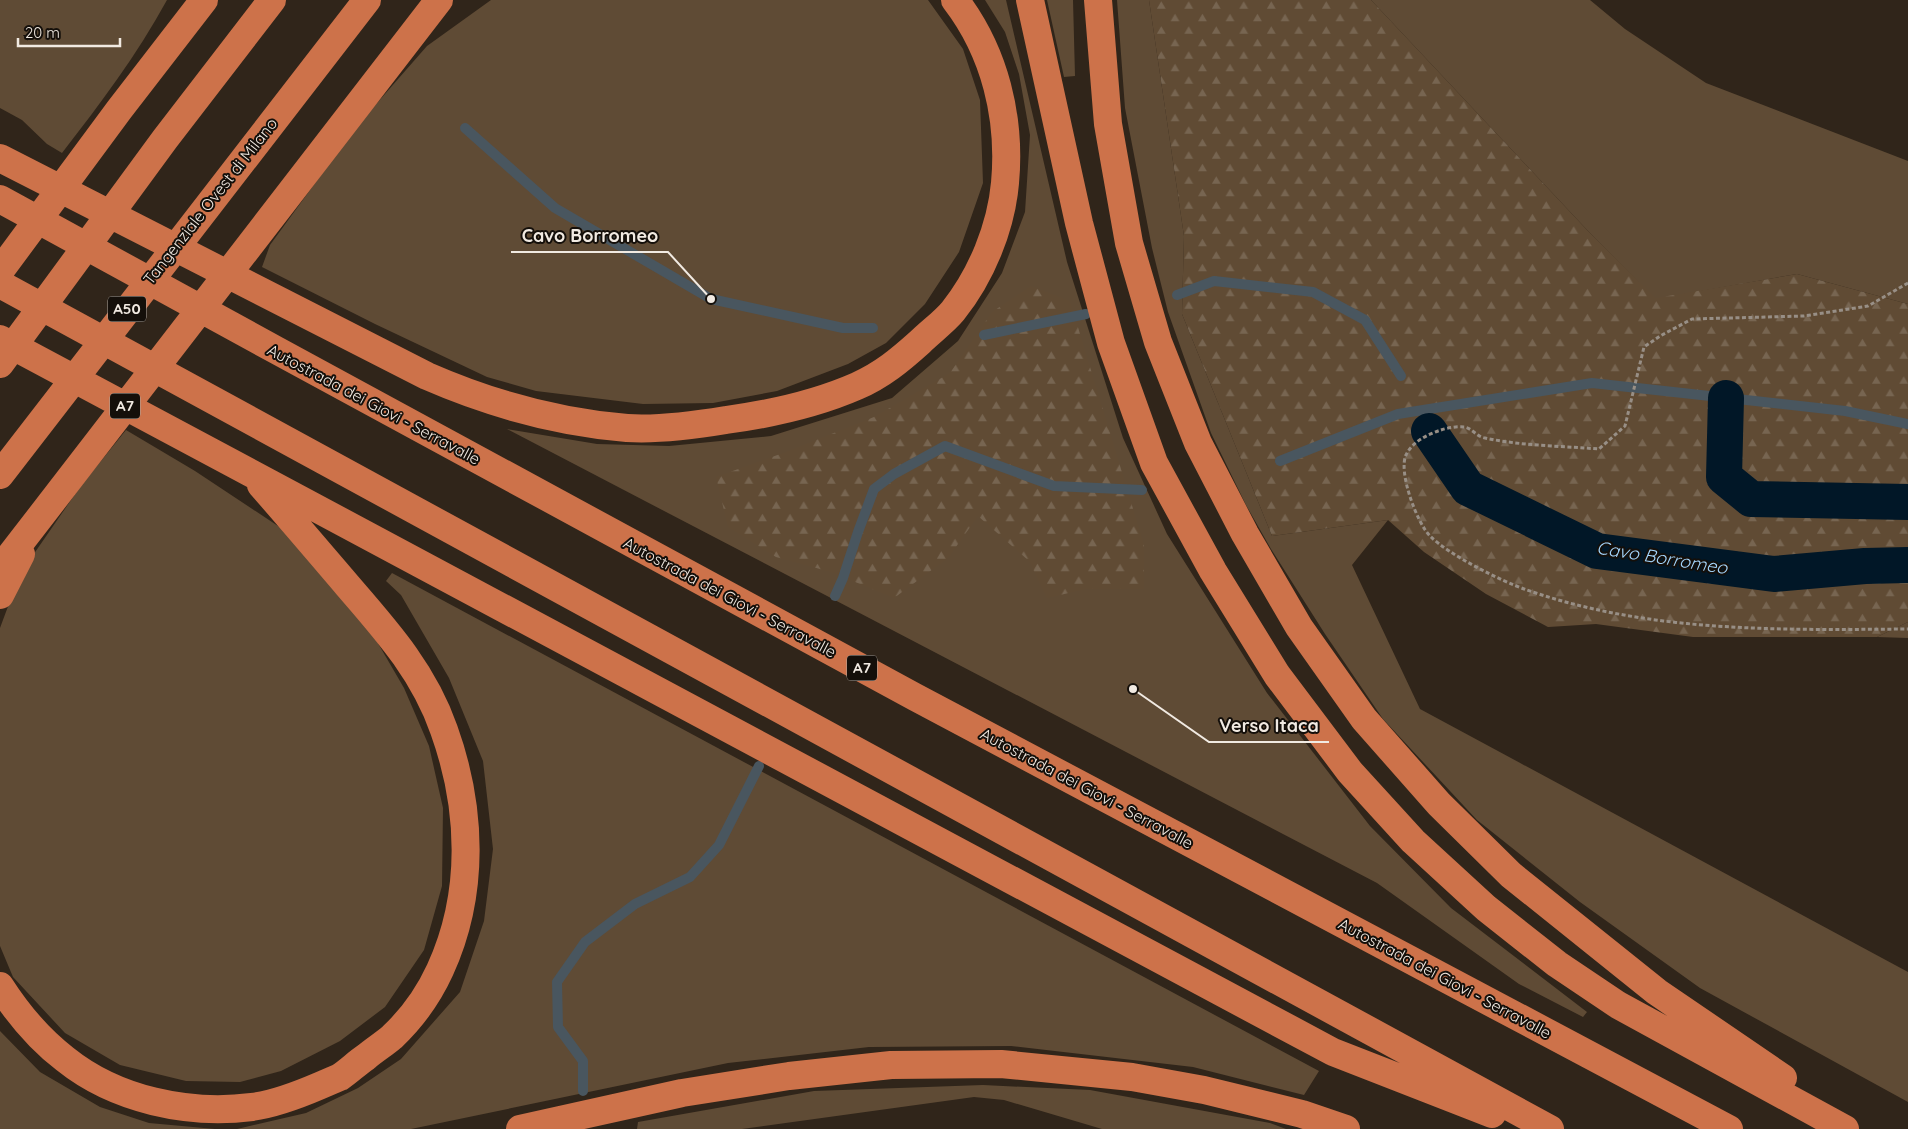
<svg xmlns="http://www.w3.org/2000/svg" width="1908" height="1129" viewBox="0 0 1908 1129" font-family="Quicksand,sans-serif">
  <defs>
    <pattern id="forest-firs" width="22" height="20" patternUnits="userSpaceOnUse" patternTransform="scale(1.25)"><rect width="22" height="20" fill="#604b34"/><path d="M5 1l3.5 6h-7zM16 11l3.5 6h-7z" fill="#776551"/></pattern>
  </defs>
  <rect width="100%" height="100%" fill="#30251a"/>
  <path fill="#5f4b35" d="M 0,0 L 167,0 C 137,55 100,104 62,153 L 47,144 L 22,120 L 0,108 Z
    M 491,0 L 928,0 L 963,49 L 980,100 L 983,183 L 959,252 L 925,304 L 886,343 L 848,364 L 777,391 L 713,403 L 643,404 L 536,391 L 487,377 L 375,324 L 262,267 L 270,245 L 356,127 L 427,46 Z
    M 985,0 L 1006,0 L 1067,262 L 1123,438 L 1167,534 L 1267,693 L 1370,826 L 1451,908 L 1587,1012 L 1583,1017 L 1519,984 L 1377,883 L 507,429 L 597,444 L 669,446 L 771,436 L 892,398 L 958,341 L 1002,273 L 1025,212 L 1030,135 L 1019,74 L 1005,32 Z
    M 1047,0 L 1073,0 L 1075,76 L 1064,77 Z
    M 1117,0 L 1149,0 L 1184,236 L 1182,314 L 1272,536 L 1388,520 L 1352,565 L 1420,709 L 1908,972 L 1908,1102 L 1700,988 L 1580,902 L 1477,820 L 1383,719 L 1325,634 L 1271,549 L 1246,505 L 1211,433 L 1168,312 L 1152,248 L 1125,108 Z
    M 1371,0 L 1590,0 L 1625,29 L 1706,83 L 1908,161 L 1908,304 L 1797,274 L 1656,299 L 1588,231 Z
    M 126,430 L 195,471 L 284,530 L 372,633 L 404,688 L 429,746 L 443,808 L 442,886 L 424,950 L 385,1007 L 340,1041 L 281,1071 L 240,1082 L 186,1081 L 120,1065 L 65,1033 L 13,977 L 0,946 L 0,628 L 20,574 L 80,487 Z
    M 392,573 L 1319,1071 L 1304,1095 L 1193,1067 L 1011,1046 L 869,1047 L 728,1063 L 411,1129 L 237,1129 L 306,1113 L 358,1088 L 401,1059 L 460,992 L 484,921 L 493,849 L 483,761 L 449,678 L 401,595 L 386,581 Z
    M 1908,622 L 1908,638 L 1877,637 Z
    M 0,1031 L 40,1072 L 100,1107 L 149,1123 L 215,1129 L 0,1129 Z
    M 983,1085 L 1090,1090 L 1270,1123 L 1286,1129 L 1102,1129 L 1004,1100 L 974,1097 L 742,1129 L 637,1129 L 638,1122 L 814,1091 Z"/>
  <path fill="url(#forest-firs)" d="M 1149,0 L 1371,0 L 1588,231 L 1656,298 L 1797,274 L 1908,304 L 1908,622 L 1877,637 L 1693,637 L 1596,624 L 1548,627 L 1486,594 L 1424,552 L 1388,520 L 1272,536 L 1182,314 L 1184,236 Z
    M 1031,286 L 1070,301 L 1144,545 L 1144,589 L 1086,589 L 1047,598 L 1029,561 L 978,516 L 948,558 L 894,598 L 831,572 L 776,557 L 728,527 L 716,477 L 786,452 L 874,417 L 950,373 L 992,312 Z"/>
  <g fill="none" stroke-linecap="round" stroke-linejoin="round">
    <path stroke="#49565f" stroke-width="10" d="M 465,128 L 555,208 L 711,299 L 843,328 L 873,328
      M 1177,295 L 1214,281 L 1313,292 L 1365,320 L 1401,376
      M 984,335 L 1086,314
      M 1280,461 L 1398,414 L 1592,383 L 1845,411 L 1908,424
      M 835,596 L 843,578 L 858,532 L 874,489 L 894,474 L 945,446 L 1054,486 L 1142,490
      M 583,1091 L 583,1061 L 558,1027 L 557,982 L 585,942 L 635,904 L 690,877 L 719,845 L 759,766"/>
    <path stroke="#011727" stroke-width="36" d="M 1726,398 L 1724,477 L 1751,499 L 1908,502
      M 1429,431 L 1468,488 L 1597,551 L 1774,574 L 1865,566 L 1908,565"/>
    <path stroke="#988f86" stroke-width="3" stroke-dasharray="4 2.5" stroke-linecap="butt" d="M 1908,283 L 1868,306 L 1804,316 L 1692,319 L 1660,336 L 1644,347 L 1625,426 L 1599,449 C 1562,446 1522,446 1485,438 C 1477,437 1472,428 1464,427 C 1458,426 1446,428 1441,430 C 1428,434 1412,442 1406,455 C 1398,472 1417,523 1430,536 C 1449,555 1501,581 1527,590 C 1650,633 1780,630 1908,629"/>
    <path stroke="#cd724a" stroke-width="28" d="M 1030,0 L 1079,223 L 1111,343 L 1154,463 L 1213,571 L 1277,675 L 1350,772 L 1413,841 L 1486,908 L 1557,964 L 1618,1005 L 1845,1129
      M 1098,0 L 1108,124 L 1129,243 L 1158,342 L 1198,443 L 1245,534 L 1299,627 L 1364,719 L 1439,804 L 1511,875 L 1657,992 L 1783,1078
      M 0,158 L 427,376 C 491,404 557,422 627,428 C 658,430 696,425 726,420 C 770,414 816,404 857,386 C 882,375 900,360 920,342 C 930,332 944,322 953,311 C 981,276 1001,228 1005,183 C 1011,118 995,52 955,0
      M 0,199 L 276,350 L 915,697 L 1729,1129
      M 0,271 L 119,110 L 204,0
      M 0,284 L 1550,1129
      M 0,339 L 1333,1052 L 1492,1114
      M 0,364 L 165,139 L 272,0
      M 0,475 L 367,0
      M 0,569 L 439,0
      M 0,595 L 21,554
      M 0,986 C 18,1014 39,1039 65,1059 C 116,1100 188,1115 252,1107 C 275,1104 298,1095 319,1086 C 326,1083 333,1080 340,1077 C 349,1071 357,1063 366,1057 C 374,1050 384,1044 392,1037 C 411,1019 429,994 440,970 C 475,894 472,808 444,730 C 424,672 386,630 347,585 C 318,551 290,518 261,485
      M 520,1129 L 682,1093 L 789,1076 L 891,1065 L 1001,1064 L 1132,1077 L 1204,1090 L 1302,1114 L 1346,1129"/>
  </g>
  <g text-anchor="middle" stroke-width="4" stroke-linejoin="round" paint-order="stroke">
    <g fill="#140f0a" stroke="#afa8a1" stroke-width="1">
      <rect x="108" y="296.5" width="38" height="25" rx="4"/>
      <rect x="110" y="393.5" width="30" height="25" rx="4"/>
      <rect x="847" y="655.5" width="30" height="25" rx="4"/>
    </g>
    <g font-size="15" font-weight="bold" fill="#f1eae2">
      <text x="127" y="314">A50</text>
      <text x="125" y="411">A7</text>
      <text x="862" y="673">A7</text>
    </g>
    <g font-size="16" fill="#f1eae2" stroke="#140f0a">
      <text transform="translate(210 201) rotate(-52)" y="6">Tangenziale Ovest di Milano</text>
      <text transform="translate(374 404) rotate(28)" y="6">Autostrada dei Giovi - Serravalle</text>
      <text transform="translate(730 597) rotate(28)" y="6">Autostrada dei Giovi - Serravalle</text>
      <text transform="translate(1087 788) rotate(28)" y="6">Autostrada dei Giovi - Serravalle</text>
      <text transform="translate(1445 978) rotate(28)" y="6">Autostrada dei Giovi - Serravalle</text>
    </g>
    <g font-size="18" font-style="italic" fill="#a5d7fe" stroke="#140f0a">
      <text transform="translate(1662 558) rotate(9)" y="6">Cavo Borromeo</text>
    </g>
  </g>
  <path fill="none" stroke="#f1eae2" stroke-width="2" d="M711 299L668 252H511M1133 689L1209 742H1329"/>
  <g fill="#f1eae2" stroke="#140f0a" stroke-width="2">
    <circle cx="711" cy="299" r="5"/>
    <circle cx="1133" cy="689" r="5"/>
  </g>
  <g font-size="18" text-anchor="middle" font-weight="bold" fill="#f1eae2" stroke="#140f0a" stroke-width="4" stroke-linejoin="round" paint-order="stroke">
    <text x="590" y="242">Cavo Borromeo</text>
    <text x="1269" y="732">Verso Itaca</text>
  </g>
  <path d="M18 38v8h102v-8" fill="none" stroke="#f1eae2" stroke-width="2.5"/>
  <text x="25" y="38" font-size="15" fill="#f1eae2" stroke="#140f0a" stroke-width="4" paint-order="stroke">20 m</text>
</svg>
